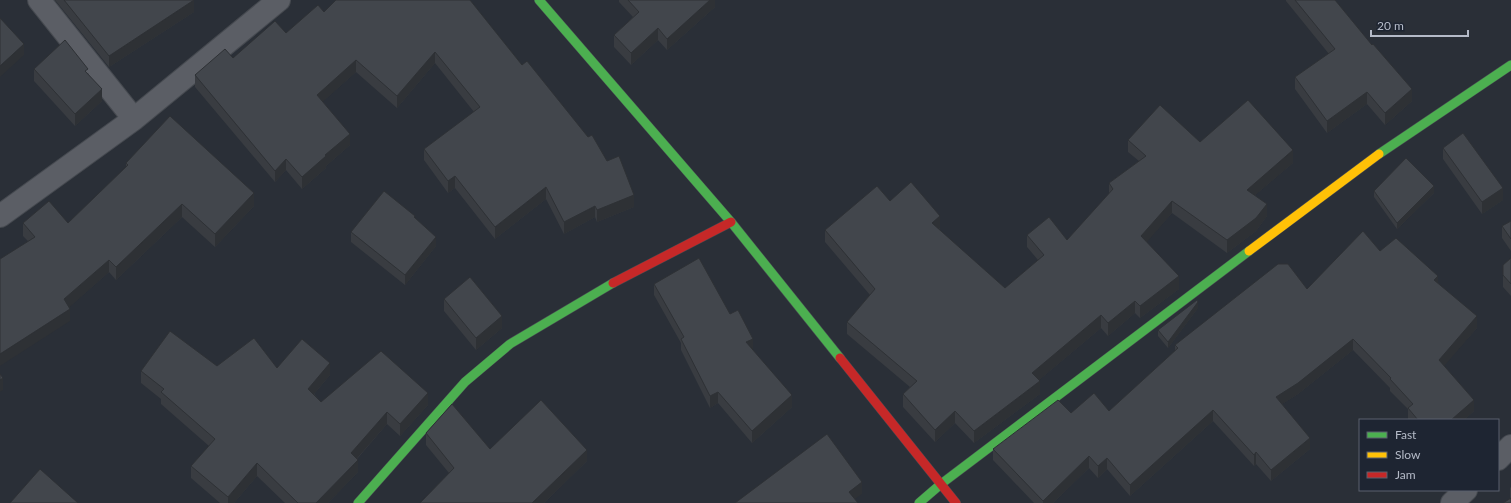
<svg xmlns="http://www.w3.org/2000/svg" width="1511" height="503" viewBox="0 0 1511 503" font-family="Lato,sans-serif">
  <rect width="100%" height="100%" fill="#2a2f37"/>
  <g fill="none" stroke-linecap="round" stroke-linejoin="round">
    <defs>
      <path id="street" d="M 39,0 L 134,119
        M 0,216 L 134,119 L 279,0
        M 1498,459 L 1511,446
        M 1452,503 L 1466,490"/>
      <path id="fast" d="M 539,0 L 731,222 L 840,358
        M 1379,154 L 1511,65
        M 358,503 L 465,382 L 510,344 L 613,283
        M 919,503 L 941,484 L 1249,251"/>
      <path id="slow" d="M 1249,251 L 1379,154"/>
      <path id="jam" d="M 613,283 L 731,222
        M 840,358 L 956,503"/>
    </defs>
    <use href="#street" stroke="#464a50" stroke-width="24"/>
    <use href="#fast" stroke="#464a50" stroke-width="10"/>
    <use href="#slow" stroke="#464a50" stroke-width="10"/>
    <use href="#jam" stroke="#464a50" stroke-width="10"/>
    <use href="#street" stroke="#5b5e65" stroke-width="22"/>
    <use href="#fast" stroke="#4caf50" stroke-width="9"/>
    <use href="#slow" stroke="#ffc107" stroke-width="9"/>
    <use href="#jam" stroke="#c62828" stroke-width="9"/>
  </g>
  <path fill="#393c41" d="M 55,0 L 194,0 L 194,12 L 109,67 Z
    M 619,0 L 715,0 L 715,7 L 667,50 L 658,40 L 631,65 L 614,47 L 614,35 L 633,17 L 619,2 Z
    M 1286,0 L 1335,0 L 1412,101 L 1385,125 L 1367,104 L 1327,133 L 1295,89 L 1295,77 L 1329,54 L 1286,1 Z
    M 324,12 L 522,65 L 607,161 L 634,207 L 597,222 L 595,217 L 564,234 L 546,199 L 495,239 L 455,188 L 448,193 L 424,160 L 424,149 L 474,112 L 435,63 L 397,108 L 356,72 L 322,102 L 350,145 L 326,166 L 326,168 L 302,189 L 286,170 L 275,182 L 195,87 L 195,75 L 233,58 L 286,33 Z
    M 34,69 L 88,73 L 102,101 L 75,126 L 34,81 Z
    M 1128,140 L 1200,142 L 1293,163 L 1255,195 L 1267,216 L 1256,231 L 1227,253 L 1172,213 L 1146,242 L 1179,289 L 1140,318 L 1135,313 L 1108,336 L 1101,328 L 1039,380 L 1040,394 L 974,443 L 955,423 L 935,442 L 903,407 L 903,394 L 910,387 L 847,334 L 847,322 L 870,295 L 825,242 L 825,230 L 890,201 L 940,228 L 939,230 L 1005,288 L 1038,260 L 1027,247 L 1027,235 L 1067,240 L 1109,194 L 1109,183 L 1139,161 L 1128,152 Z
    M 1443,148 L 1503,200 L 1482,214 L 1443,159 Z
    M 126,163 L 254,206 L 215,247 L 182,217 L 116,280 L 109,272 L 69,307 L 70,321 L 28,241 L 23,236 L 23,223 L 68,223 L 126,167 Z
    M 1374,191 L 1434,193 L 1397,229 L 1374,197 Z
    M 1511,221 L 1511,251 L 1502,238 L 1502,226 Z
    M 351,232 L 436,246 L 405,285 L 351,242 Z
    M 1380,251 L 1438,283 L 1477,328 L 1443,366 L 1474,411 L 1464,420 L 1408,420 L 1408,409 L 1390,391 L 1390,388 L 1353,350 L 1298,394 L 1282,404 L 1310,449 L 1271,481 L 1256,464 L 1254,466 L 1213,421 L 1130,496 L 1107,469 L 1098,478 L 1089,468 L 1053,503 L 1034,503 L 993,460 L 993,449 L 1071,413 L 1109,411 L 1175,351 L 1175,345 L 1307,289 Z
    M 1511,258 L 1511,296 L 1503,287 L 1503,265 Z
    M 654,284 L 730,314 L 753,350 L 792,407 L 752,443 L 718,403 L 710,408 L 681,350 L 681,343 L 654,295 Z
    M 444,299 L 502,328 L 476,350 L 444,311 Z
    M 1198,308 L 1168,348 L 1158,336 L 1158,330 Z
    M 217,366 L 277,368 L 330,375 L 314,394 L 321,402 L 428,405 L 400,436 L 387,424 L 357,459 L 358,472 L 328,503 L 285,503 L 257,476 L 234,503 L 220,503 L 191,478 L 191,466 L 209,446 L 161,404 L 161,399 L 141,383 L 141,371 Z
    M 426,433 L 490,449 L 587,461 L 544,503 L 420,503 L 449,473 L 426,445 Z
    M 1511,487 L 1511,503 L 1510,499 L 1510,488 Z"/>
  <path fill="#2e3135" d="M 194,0 L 194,12 L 109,67 L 109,56 Z
    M 710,0 L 715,0 L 715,7 L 667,50 L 667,39 Z
    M 658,28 L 658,40 L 631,65 L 631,53 Z
    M 24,44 L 24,55 L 0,77 L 0,66 Z
    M 435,52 L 435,63 L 397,108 L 397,96 Z
    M 356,60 L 356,72 L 317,107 L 317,95 Z
    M 102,89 L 102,101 L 75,126 L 75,114 Z
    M 1412,89 L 1412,101 L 1385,125 L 1385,113 Z
    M 1367,92 L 1367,104 L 1327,133 L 1327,121 Z
    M 350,134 L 350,145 L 326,166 L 326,168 L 302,189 L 302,177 L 325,155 Z
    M 1293,150 L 1293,163 L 1247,202 L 1247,190 Z
    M 286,159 L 286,170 L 275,182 L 275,171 Z
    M 455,176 L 455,188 L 448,193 L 448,181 Z
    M 1434,186 L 1434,193 L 1397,229 L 1397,223 Z
    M 546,187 L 546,199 L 495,239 L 495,227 Z
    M 1503,188 L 1503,200 L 1482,214 L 1482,202 Z
    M 254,193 L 254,206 L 215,247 L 215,234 Z
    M 634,195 L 634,207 L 597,222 L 597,210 Z
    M 1172,201 L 1172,213 L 1141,249 L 1141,236 Z
    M 182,204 L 182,217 L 116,280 L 116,267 Z
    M 1267,204 L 1267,216 L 1256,231 L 1227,253 L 1227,240 Z
    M 595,206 L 595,217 L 564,234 L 564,222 Z
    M 940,216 L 940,228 L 932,236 L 932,223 Z
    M 436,237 L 436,246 L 405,285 L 405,275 Z
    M 109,260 L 109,272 L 64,312 L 64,299 Z
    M 1179,276 L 1179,289 L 1140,318 L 1140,306 Z
    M 1438,276 L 1438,287 L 1434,280 Z
    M 1135,301 L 1135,313 L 1108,336 L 1108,323 Z
    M 1198,302 L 1198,308 L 1168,348 L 1168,342 Z
    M 70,309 L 70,321 L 0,366 L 0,354 Z
    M 1101,315 L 1101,328 L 1032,386 L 1032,373 Z
    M 502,316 L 502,328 L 476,350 L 476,338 Z
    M 1477,316 L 1477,328 L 1439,372 L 1439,360 Z
    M 753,339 L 753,350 L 746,342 Z
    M 1353,339 L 1353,350 L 1298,394 L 1276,408 L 1276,397 Z
    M 330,363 L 330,375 L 308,401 L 308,389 Z
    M 3,378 L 3,390 L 0,392 L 0,380 Z
    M 1040,381 L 1040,394 L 974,443 L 974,431 Z
    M 718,392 L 718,403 L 710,408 L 710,396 Z
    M 428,393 L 428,405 L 400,436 L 400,424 Z
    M 792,395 L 792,407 L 752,443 L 752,431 Z
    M 1474,400 L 1474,411 L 1464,420 L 1451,420 Z
    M 1213,410 L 1213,421 L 1130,496 L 1130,485 Z
    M 955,411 L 955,423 L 935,442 L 935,430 Z
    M 387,412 L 387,424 L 351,465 L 351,453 Z
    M 1310,438 L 1310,449 L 1271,481 L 1271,470 Z
    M 587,450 L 587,461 L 544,503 L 532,503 Z
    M 1256,452 L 1256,464 L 1254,466 L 1254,455 Z
    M 1089,456 L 1089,468 L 1053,503 L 1043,503 L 1043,501 Z
    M 1107,458 L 1107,469 L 1098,478 L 1098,466 Z
    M 358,460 L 358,472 L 328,503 L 316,503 Z
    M 257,463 L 257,476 L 234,503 L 228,503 L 228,497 Z
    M 862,482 L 862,494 L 849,503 L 849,492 Z"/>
  <path fill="#42464c" stroke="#2e3135" d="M 64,0 L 194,0 L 109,56 Z
    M 336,0 L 470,0 L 522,65 L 527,61 L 588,137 L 592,135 L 607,161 L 619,156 L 634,195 L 597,210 L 595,206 L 564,222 L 546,187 L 495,227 L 455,176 L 448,181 L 424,149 L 480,107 L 435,52 L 397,96 L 356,60 L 317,95 L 350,134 L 325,155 L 326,156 L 302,177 L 286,159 L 275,171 L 195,75 L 225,49 L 233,58 L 275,21 L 286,33 L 318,5 L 324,12 Z
    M 628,0 L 710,0 L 667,39 L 658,28 L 631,53 L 614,35 L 639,12 Z
    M 1295,0 L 1335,0 L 1372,45 L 1373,44 L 1412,89 L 1385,113 L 1367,92 L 1327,121 L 1295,77 L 1335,49 Z
    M 0,18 L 24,44 L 0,66 Z
    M 65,40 L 88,69 L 85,71 L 102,89 L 75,114 L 34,69 Z
    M 1248,100 L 1293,150 L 1247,190 L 1267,204 L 1256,218 L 1227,240 L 1172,201 L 1141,236 L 1179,276 L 1140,306 L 1135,301 L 1108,323 L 1101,315 L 1032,373 L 1040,381 L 974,431 L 955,411 L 935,430 L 903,394 L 917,381 L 847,322 L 875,289 L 825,230 L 877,186 L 890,201 L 911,182 L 940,216 L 932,223 L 1005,288 L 1044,255 L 1027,235 L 1049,217 L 1067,240 L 1113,189 L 1109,183 L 1146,156 L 1128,140 L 1160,105 L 1200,142 Z
    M 170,116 L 254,193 L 215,234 L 182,204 L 116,267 L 109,260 L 64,299 L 70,309 L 0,354 L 0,259 L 35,237 L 23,223 L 49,201 L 68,223 L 128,165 L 126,163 Z
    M 1463,133 L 1503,188 L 1482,202 L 1443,148 Z
    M 1406,158 L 1434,186 L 1397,223 L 1374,191 Z
    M 384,191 L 415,216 L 414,217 L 436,237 L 405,275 L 351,232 Z
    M 1511,221 L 1511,239 L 1502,226 Z
    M 1363,231 L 1380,251 L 1396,238 L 1438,276 L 1434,280 L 1477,316 L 1439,360 L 1474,400 L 1451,420 L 1418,420 L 1408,408 L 1413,404 L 1390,379 L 1391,378 L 1353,339 L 1298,383 L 1276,397 L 1310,438 L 1271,470 L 1256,452 L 1254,455 L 1213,410 L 1130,485 L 1107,458 L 1098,466 L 1089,456 L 1043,501 L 993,449 L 1058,400 L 1071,413 L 1094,393 L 1109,411 L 1178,348 L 1175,345 L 1278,264 L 1288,264 L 1307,289 Z
    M 699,258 L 730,314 L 738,310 L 753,339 L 746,342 L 792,395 L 752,431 L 718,392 L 710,396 L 681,339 L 684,337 L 654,284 Z
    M 1511,258 L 1511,284 L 1503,275 L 1503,265 Z
    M 470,277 L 502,316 L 476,338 L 444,299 Z
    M 1197,300 L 1198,302 L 1168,342 L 1158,330 Z
    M 170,331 L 217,366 L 254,338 L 277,368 L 302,339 L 330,363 L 308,389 L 321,402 L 381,351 L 428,393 L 400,424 L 387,412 L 351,453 L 358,460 L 316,503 L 298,503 L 257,463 L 228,497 L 191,466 L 215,439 L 161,392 L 164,389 L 141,371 Z
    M 0,374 L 3,378 L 0,380 Z
    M 541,400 L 587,450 L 532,503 L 420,503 L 454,468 L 426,433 L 452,404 L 490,449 Z
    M 827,434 L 862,482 L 849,492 L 858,503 L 735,503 Z
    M 40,469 L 78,503 L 10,503 Z
    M 1511,498 L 1511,503 L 1503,503 Z"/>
  <rect x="1359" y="419" width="140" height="72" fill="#1e2532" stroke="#5a616e"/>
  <rect x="1367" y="432" width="20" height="6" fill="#4caf50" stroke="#5a616e"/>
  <text x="1395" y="439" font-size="12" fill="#b5bbc8">Fast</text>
  <rect x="1367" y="452" width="20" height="6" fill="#ffc107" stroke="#5a616e"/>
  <text x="1395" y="459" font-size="12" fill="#b5bbc8">Slow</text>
  <rect x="1367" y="472" width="20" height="6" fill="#c62828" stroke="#5a616e"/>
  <text x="1395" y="479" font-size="12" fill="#b5bbc8">Jam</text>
  <path d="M1371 30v6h97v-6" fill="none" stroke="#b5bbc8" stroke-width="2"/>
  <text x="1377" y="30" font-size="12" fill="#b5bbc8" stroke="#1e2532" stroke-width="3" paint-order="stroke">20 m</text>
</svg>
